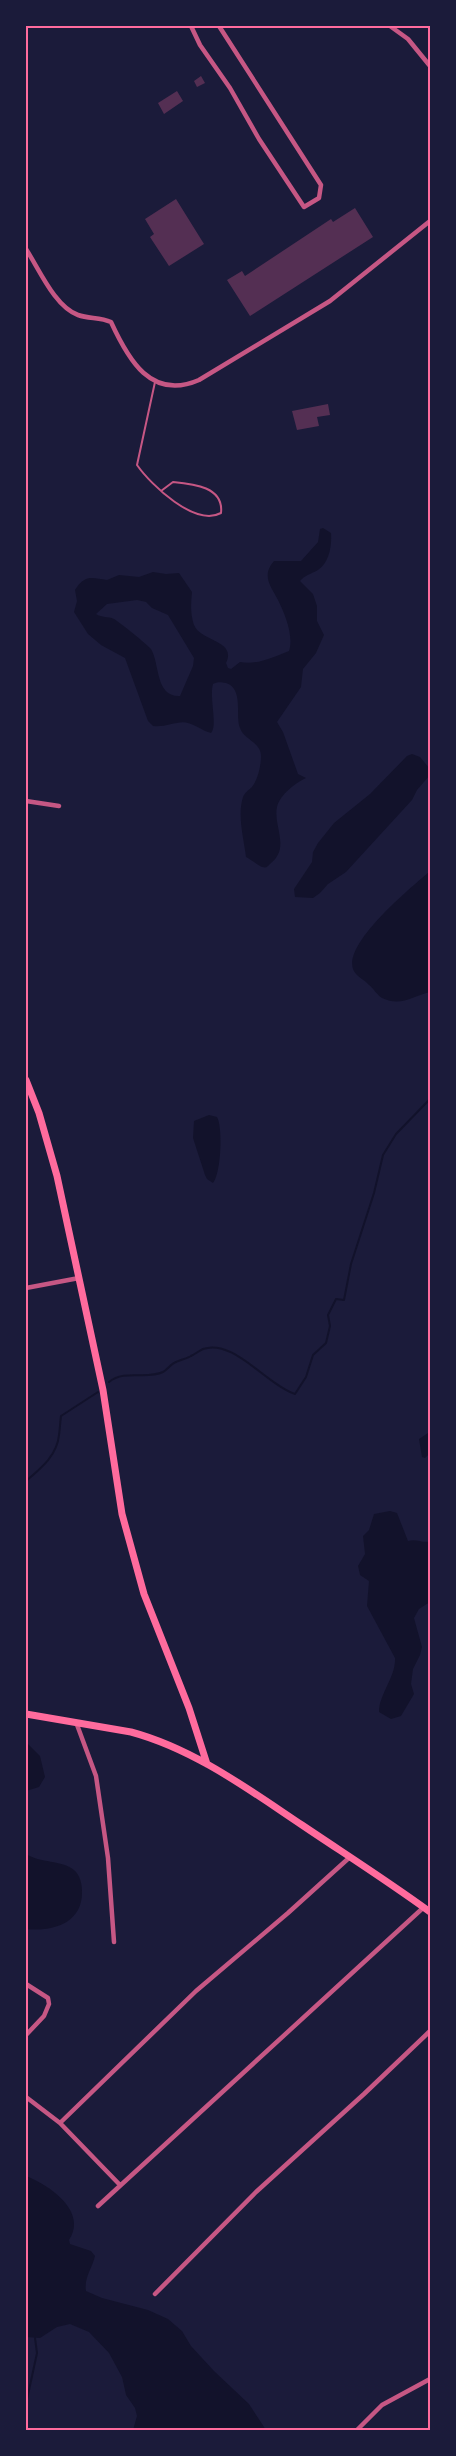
<svg xmlns="http://www.w3.org/2000/svg" width="456" height="2456" viewBox="0 0 456 2456" font-family="Manrope,sans-serif">
  <rect width="100%" height="100%" fill="#1b1b3a"/>
  <path fill="#12122b" fill-rule="evenodd" d="M 323,528 L 331,533 C 332,546 329,563 318,570 C 311,574 305,575 300,581 L 313,594 L 317,606 L 317,621 L 324,635 L 316,653 L 303,669 L 301,687 L 277,722 L 283,732 L 298,774 L 306,778 C 295,783 280,795 277,807 C 273,826 291,848 270,864 C 267,867 267,868 262,867 C 257,865 252,860 246,857 C 244,839 237,816 243,797 C 245,792 248,791 252,787 C 258,779 261,766 261,756 C 261,742 244,740 240,728 C 235,715 244,689 226,683 C 220,682 217,682 213,684 C 209,699 218,725 211,733 C 203,731 196,725 188,723 C 178,720 165,728 153,726 L 148,721 L 125,658 L 101,645 L 88,634 L 74,612 L 77,601 L 75,590 C 85,574 92,578 107,580 L 119,575 L 139,577 L 153,572 L 166,574 L 179,573 L 192,592 C 191,603 190,613 194,625 C 201,642 237,640 226,663 L 228,668 L 231,669 L 240,662 C 259,665 273,657 289,651 C 294,636 285,614 278,600 C 271,586 261,576 274,561 L 301,561 L 318,542 L 320,529 ZM 137,600 L 146,602 L 152,608 L 168,615 L 194,658 L 193,666 L 180,696 C 155,697 160,664 151,649 C 148,645 118,621 114,619 C 108,616 102,618 96,614 L 107,604 Z
    M 412,754 L 420,757 L 430,769 L 430,775 L 417,790 L 412,800 L 346,872 L 328,884 L 320,893 L 313,898 L 295,897 L 294,889 L 312,862 L 313,852 L 318,843 L 334,823 L 370,794 L 407,756 Z
    M 430,871 L 430,917 L 428,921 L 430,923 L 430,992 C 413,996 401,1007 382,998 C 377,995 374,989 369,985 C 364,979 356,977 353,969 C 344,942 412,887 430,871 Z
    M 209,1115 L 217,1117 C 223,1127 221,1174 213,1183 L 207,1179 L 205,1175 L 193,1138 L 194,1121 Z
    M 428,1433 L 430,1433 L 430,1453 L 425,1458 L 422,1457 L 419,1439 Z
    M 390,1511 L 397,1513 L 408,1541 C 417,1538 423,1544 430,1541 L 430,1602 L 419,1609 L 414,1618 L 422,1647 L 420,1655 L 413,1669 L 411,1684 L 414,1694 L 401,1716 L 391,1719 L 379,1712 C 379,1694 396,1677 395,1658 L 367,1606 L 369,1581 L 360,1575 L 358,1566 L 365,1554 L 363,1536 L 369,1530 L 374,1514 Z
    M 26,1742 L 40,1756 L 45,1777 L 39,1787 L 26,1791 Z
    M 26,1854 C 40,1863 62,1860 74,1870 C 80,1875 82,1884 82,1891 C 83,1923 53,1932 26,1929 Z
    M 26,2176 C 49,2185 88,2211 69,2240 L 70,2244 L 91,2251 L 95,2256 C 92,2269 84,2277 86,2291 L 102,2298 L 148,2310 L 168,2319 L 182,2331 L 191,2346 L 214,2371 L 249,2404 L 266,2430 L 133,2430 L 137,2416 L 135,2408 L 126,2395 L 122,2377 L 109,2353 L 89,2332 L 70,2324 L 57,2327 L 40,2338 L 26,2337 Z"/>
  <g fill="none" stroke-linecap="round" stroke-linejoin="round">
    <path stroke="#12122b" stroke-width="2" d="M 109,1382 C 125,1369 146,1380 163,1372 C 167,1370 170,1365 174,1363 C 179,1360 186,1359 191,1356 C 195,1354 199,1351 203,1349 C 233,1338 267,1385 295,1394 L 306,1377 L 313,1355 L 326,1343 L 330,1326 L 328,1315 L 336,1299 L 344,1300 L 351,1264 L 374,1193 L 383,1155 L 396,1134 L 430,1099
      M 26,1481 C 40,1469 57,1456 59,1435 C 60,1429 60,1423 61,1416 L 98,1392
      M 26,2404 L 37,2353 L 35,2338"/>
  </g>
  <path fill="#542f53" d="M 201,76 L 205,83 L 197,87 L 194,81 Z
    M 177,91 L 183,101 L 164,114 L 158,103 Z
    M 176,199 L 204,244 L 169,266 L 150,237 L 154,234 L 145,219 Z
    M 355,208 L 373,237 L 250,316 L 227,280 L 242,271 L 245,276 L 331,219 L 333,222 Z
    M 328,404 L 330,415 L 317,417 L 319,426 L 297,430 L 292,411 Z"/>
  <g fill="none" stroke-linecap="round" stroke-linejoin="round">
    <path stroke="#c65784" stroke-width="2" d="M 155,382 L 137,465 C 151,485 195,527 221,513 C 224,487 194,484 173,482 L 161,491"/>
    <path stroke="#c65784" stroke-width="4.5" d="M 191,26 L 200,45 L 230,88 L 259,139 L 304,207 L 319,198 L 321,185 L 219,26
      M 390,26 L 408,39 L 430,66
      M 26,249 C 39,269 55,307 78,315 C 89,319 100,317 111,322 C 128,359 151,401 199,380 L 330,301 L 430,221
      M 26,801 L 59,806
      M 26,1288 L 79,1278
      M 76,1722 L 96,1776 L 108,1858 L 114,1942
      M 26,1984 L 48,1998 L 49,2004 L 44,2016 L 26,2035
      M 26,2097 L 60,2123 L 120,2185
      M 60,2123 L 196,1991 L 288,1913 L 350,1857
      M 98,2206 L 424,1907
      M 155,2294 L 256,2192 L 364,2094 L 430,2031
      M 357,2430 L 382,2405 L 430,2379"/>
    <path stroke="#ff6b9d" stroke-width="7" d="M 26,1080 L 39,1113 L 57,1176 L 103,1390 L 122,1514 L 144,1594 L 189,1708 L 207,1764
      M 26,1714 L 131,1732 C 194,1749 248,1789 302,1825 C 345,1854 389,1882 430,1912"/>
  </g>
  <rect width="456" height="2456" fill="none" stroke="#1b1b3a" stroke-width="54"/>
  <rect x="27" y="27" width="402" height="2402" fill="none" stroke="#ff6b9d" stroke-width="2"/>
</svg>
